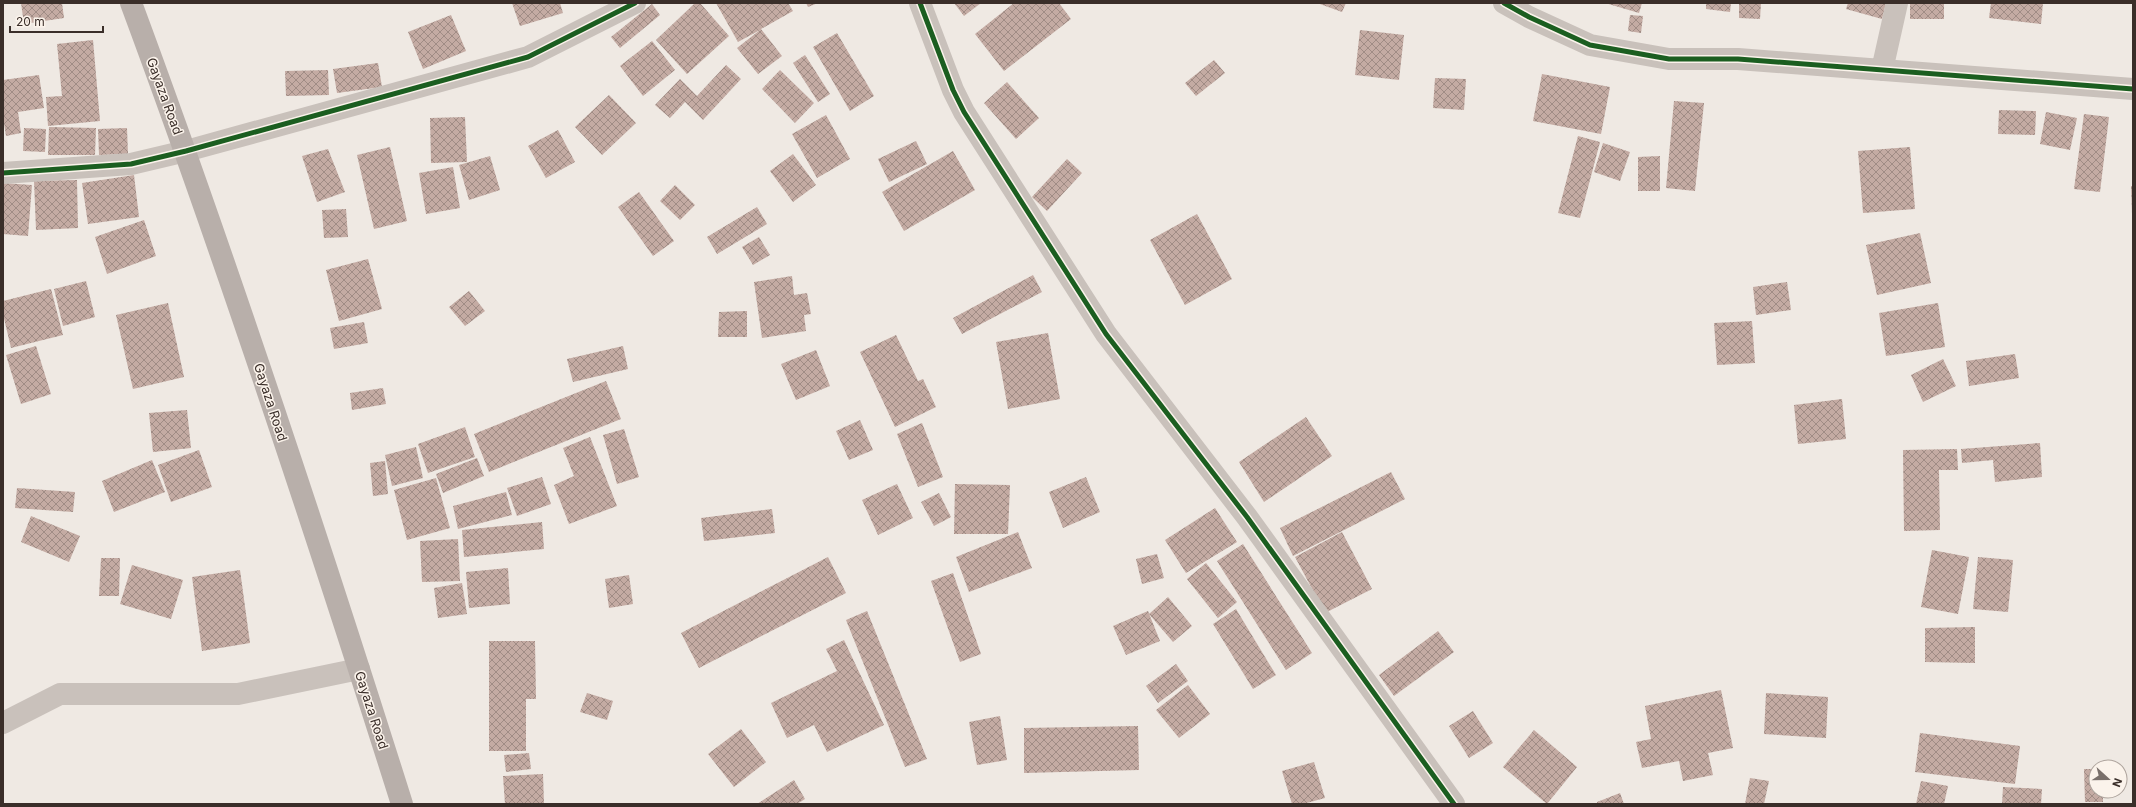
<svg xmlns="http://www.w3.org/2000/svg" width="2136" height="807" viewBox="0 0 2136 807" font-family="Inter,sans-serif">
  <defs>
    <pattern id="building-cross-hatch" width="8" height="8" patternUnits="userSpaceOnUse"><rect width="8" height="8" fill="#c4aba3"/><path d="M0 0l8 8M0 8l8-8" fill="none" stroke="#a08c85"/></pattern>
  </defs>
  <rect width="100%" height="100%" fill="#efe9e3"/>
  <path fill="url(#building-cross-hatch)" d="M 21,3 L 62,3 L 64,18 L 24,24 Z
    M 512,3 L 560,3 L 563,13 L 520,26 Z
    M 695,3 L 700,3 L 729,36 L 687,74 L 656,40 Z
    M 716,3 L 788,3 L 793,11 L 761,29 L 782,56 L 758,74 L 737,48 L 760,30 L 738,42 Z
    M 806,3 L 818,3 L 808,7 Z
    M 954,3 L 981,3 L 964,16 Z
    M 1014,3 L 1059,3 L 1071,19 L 1004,71 L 975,34 Z
    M 1317,3 L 1346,3 L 1342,12 Z
    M 1605,3 L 1642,3 L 1639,13 Z
    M 1706,3 L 1731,3 L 1730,12 L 1706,9 Z
    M 1739,3 L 1761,3 L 1760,19 L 1739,18 Z
    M 1848,3 L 1886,3 L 1882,19 L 1846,9 Z
    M 1910,3 L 1944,3 L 1944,19 L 1910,19 Z
    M 1991,3 L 2043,3 L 2041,24 L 1989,18 Z
    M 652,4 L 660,15 L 620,48 L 611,37 Z
    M 451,15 L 466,51 L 423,69 L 408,32 Z
    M 1630,15 L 1643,16 L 1641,33 L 1628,31 Z
    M 1360,30 L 1404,35 L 1399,80 L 1355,75 Z
    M 837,33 L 874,96 L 850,111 L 813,47 Z
    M 93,40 L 100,121 L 48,126 L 46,97 L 62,96 L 57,44 Z
    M 652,41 L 675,70 L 643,96 L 620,66 Z
    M 805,55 L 830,94 L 818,102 L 793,63 Z
    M 1214,60 L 1225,73 L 1196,96 L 1185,83 Z
    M 378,63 L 382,87 L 337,93 L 333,69 Z
    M 726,65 L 741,79 L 703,120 L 685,102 L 670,118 L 655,105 L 680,79 L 697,96 Z
    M 328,70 L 329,95 L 286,96 L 285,71 Z
    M 780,70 L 814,103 L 795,123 L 762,89 Z
    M 1542,74 L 1610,87 L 1601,134 L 1533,121 Z
    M 39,75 L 44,108 L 18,112 L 21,133 L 6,136 L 3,117 L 3,80 Z
    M 1435,78 L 1466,79 L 1464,110 L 1433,108 Z
    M 1007,82 L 1039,118 L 1016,139 L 984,103 Z
    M 609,95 L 636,123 L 602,155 L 575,127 Z
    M 1674,101 L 1704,103 L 1695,191 L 1666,188 Z
    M 1999,110 L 2036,111 L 2035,135 L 1998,134 Z
    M 2046,112 L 2077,118 L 2070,150 L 2040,144 Z
    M 2084,114 L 2109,117 L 2100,192 L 2074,189 Z
    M 826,115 L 850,159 L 817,178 L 792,134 Z
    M 465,117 L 467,162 L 431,163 L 430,118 Z
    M 49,127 L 96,128 L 95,155 L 48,155 Z
    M 24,128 L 46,129 L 45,152 L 23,151 Z
    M 127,128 L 128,154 L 99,155 L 98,129 Z
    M 558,130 L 575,162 L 546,178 L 528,146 Z
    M 1578,136 L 1600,142 L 1580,218 L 1558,213 Z
    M 916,141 L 927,164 L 889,182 L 878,159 Z
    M 1603,143 L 1630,152 L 1620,181 L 1594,172 Z
    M 390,147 L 407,221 L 374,229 L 357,155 Z
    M 1910,147 L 1915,209 L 1863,213 L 1858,151 Z
    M 328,149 L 345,192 L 317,202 L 302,156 Z
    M 953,151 L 975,190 L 904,231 L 882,192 Z
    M 793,154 L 816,185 L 793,202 L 770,171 Z
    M 490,156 L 500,190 L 469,200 L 459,165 Z
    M 1660,156 L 1660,191 L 1638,191 L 1638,157 Z
    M 1067,159 L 1082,173 L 1047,211 L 1032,197 Z
    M 453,167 L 460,208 L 426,214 L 419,173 Z
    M 134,175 L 139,217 L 88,224 L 82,183 Z
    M 77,180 L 78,228 L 36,230 L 34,181 Z
    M 3,183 L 32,185 L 28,236 L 3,234 Z
    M 675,185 L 695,205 L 680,220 L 660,201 Z
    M 2131,186 L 2133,186 L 2133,214 L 2132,214 Z
    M 639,192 L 674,241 L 653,256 L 618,207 Z
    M 757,207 L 767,224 L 717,254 L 707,237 Z
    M 346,209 L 348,237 L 324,238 L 322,210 Z
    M 1197,214 L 1232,279 L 1185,305 L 1150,240 Z
    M 144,220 L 156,256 L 107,274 L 95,237 Z
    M 1920,233 L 1931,283 L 1877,295 L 1866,245 Z
    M 759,237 L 770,255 L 753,265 L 742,247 Z
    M 368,259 L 382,309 L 339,321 L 326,270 Z
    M 1033,275 L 1042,292 L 962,334 L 953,318 Z
    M 792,276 L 794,295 L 807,293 L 811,314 L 804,315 L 806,331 L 762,338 L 754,282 Z
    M 86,281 L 95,317 L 63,326 L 54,289 Z
    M 1787,282 L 1791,310 L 1756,315 L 1753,287 Z
    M 51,289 L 63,335 L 11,348 L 3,314 L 3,301 Z
    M 469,291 L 485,311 L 465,326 L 449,307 Z
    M 168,303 L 184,377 L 133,389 L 116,315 Z
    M 1938,303 L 1945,347 L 1886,356 L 1879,313 Z
    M 747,311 L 747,337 L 718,337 L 719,312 Z
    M 1752,321 L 1755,363 L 1717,365 L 1714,323 Z
    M 364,322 L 368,343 L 334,349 L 330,328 Z
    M 1048,333 L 1060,399 L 1008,409 L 996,342 Z
    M 896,335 L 918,381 L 923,379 L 936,407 L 895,427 L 860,352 Z
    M 36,346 L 51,394 L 21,404 L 6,355 Z
    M 623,346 L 628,369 L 573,382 L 567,359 Z
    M 816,350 L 830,386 L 796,400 L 781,364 Z
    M 2015,354 L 2019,378 L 1969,386 L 1966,361 Z
    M 1943,359 L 1956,386 L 1923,402 L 1911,375 Z
    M 606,381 L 621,419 L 489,472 L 474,434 Z
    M 383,388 L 386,404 L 352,410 L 350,393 Z
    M 1842,399 L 1846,439 L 1798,444 L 1794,405 Z
    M 187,410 L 191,448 L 153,452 L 149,413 Z
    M 1306,417 L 1332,456 L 1264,502 L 1239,462 Z
    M 860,420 L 873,450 L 849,460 L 836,431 Z
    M 922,423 L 943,477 L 918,487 L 897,434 Z
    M 465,427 L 475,457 L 428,473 L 418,444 Z
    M 624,429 L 639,477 L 617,484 L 603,435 Z
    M 590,437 L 617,506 L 569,524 L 554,485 L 574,476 L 563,448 Z
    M 2040,443 L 2042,477 L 1995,482 L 1993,460 L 1962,463 L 1961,449 Z
    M 416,447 L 423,478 L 392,486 L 385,455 Z
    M 1957,449 L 1958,470 L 1939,470 L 1940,530 L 1904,531 L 1903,450 Z
    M 199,450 L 212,487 L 171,502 L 158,465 Z
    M 477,458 L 484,476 L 443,493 L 436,474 Z
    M 152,460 L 165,492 L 114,512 L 102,481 Z
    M 385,461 L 388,494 L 373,496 L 370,463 Z
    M 1391,472 L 1405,499 L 1293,556 L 1280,528 Z
    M 542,477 L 551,504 L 517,516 L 507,488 Z
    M 1086,477 L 1100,512 L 1063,528 L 1049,492 Z
    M 436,478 L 450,528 L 407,540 L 394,490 Z
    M 897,484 L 913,518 L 878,535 L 862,500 Z
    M 955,484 L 1010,485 L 1008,534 L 954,534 Z
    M 17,488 L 75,492 L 73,512 L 15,508 Z
    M 506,492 L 512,515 L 458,529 L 453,506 Z
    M 939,493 L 951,517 L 934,526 L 921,502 Z
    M 1215,508 L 1237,542 L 1186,573 L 1165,540 Z
    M 772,509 L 775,533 L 704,541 L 701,518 Z
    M 31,516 L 80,536 L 69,562 L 21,542 Z
    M 542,522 L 544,549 L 464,557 L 462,530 Z
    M 1018,532 L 1032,568 L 969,592 L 956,557 Z
    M 1342,532 L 1372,589 L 1325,613 L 1295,557 Z
    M 458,539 L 460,581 L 422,582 L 420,541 Z
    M 1243,544 L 1312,653 L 1286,670 L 1217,561 Z
    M 1932,550 L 1969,557 L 1958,614 L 1921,607 Z
    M 1157,554 L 1164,578 L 1142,584 L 1136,559 Z
    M 828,557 L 846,593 L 699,668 L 681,633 Z
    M 1978,557 L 2013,560 L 2008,612 L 1973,609 Z
    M 101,558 L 120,558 L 119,596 L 99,596 Z
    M 1206,563 L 1237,602 L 1218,618 L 1187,579 Z
    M 132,565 L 183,580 L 171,619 L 120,604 Z
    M 508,568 L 510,604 L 469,608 L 466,572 Z
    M 240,570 L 250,643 L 202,651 L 192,577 Z
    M 953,573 L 981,654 L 960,662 L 931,581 Z
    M 629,575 L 633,604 L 609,608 L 605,579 Z
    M 462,583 L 467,614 L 438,618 L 434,588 Z
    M 1168,597 L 1192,626 L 1173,642 L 1149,614 Z
    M 1236,609 L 1276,675 L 1253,689 L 1213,624 Z
    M 867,611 L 927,759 L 905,767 L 846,620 Z
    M 1148,611 L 1160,641 L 1126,655 L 1113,626 Z
    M 1975,627 L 1975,663 L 1925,662 L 1925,628 Z
    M 1438,631 L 1454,652 L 1394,696 L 1379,675 Z
    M 844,640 L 884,725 L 827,752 L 814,725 L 787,738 L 771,703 L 837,671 L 826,649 Z
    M 489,641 L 535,641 L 536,699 L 526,699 L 526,751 L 489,751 Z
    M 1176,664 L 1188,681 L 1158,703 L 1146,686 Z
    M 1188,685 L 1210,714 L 1179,738 L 1156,710 Z
    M 1721,690 L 1733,748 L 1708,753 L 1713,775 L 1683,781 L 1679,761 L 1642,768 L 1636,742 L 1651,739 L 1645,706 Z
    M 587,693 L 613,701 L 607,720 L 580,712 Z
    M 1766,693 L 1828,697 L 1826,738 L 1764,734 Z
    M 1473,711 L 1493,743 L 1469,758 L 1449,726 Z
    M 1000,716 L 1007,760 L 977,765 L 969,722 Z
    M 1138,726 L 1139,770 L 1024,773 L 1024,728 Z
    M 741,729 L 766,762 L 734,787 L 708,754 Z
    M 1534,730 L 1577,767 L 1547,804 L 1503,767 Z
    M 1920,733 L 2020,746 L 2015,784 L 1915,772 Z
    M 529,753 L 531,769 L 506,772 L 504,755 Z
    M 1314,762 L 1325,798 L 1303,804 L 1292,804 L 1282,771 Z
    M 2084,769 L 2096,769 L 2096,791 L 2103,791 L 2103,802 L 2085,802 Z
    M 543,774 L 544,804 L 505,804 L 503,776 Z
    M 1750,778 L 1769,781 L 1764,804 L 1745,804 Z
    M 794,780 L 805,799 L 797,804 L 757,804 Z
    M 1921,781 L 1948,786 L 1944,804 L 1916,804 Z
    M 2003,787 L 2042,789 L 2041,804 L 2002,804 Z
    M 1620,793 L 1624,804 L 1597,804 L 1597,802 Z"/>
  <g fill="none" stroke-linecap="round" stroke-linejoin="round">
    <path stroke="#c9c1bb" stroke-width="22" d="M 920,3 L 953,90 L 964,112 L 1106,334 L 1247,517 L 1454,804
      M 1504,3 L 1529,17 L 1590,45 L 1669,59 L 1738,59 L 2133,89
      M 1882,70 L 1897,3
      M 3,173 L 131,164 L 186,151 L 528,57 L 635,3
      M 3,723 L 60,694 L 238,694 L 359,669"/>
    <path stroke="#b8afaa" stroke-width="22" d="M 131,3 C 229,267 317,535 402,804"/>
    <defs>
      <path id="cycleway" d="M 920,3 L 953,90 L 964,112 L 1106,334 L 1247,517 L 1454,804
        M 1504,3 L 1529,17 L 1590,45 L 1669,59 L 1738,59 L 2133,89
        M 3,173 L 131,164 L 186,151 L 528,57 L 635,3"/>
    </defs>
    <use href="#cycleway" stroke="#fbf3eb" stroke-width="8"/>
    <use href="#cycleway" stroke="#1b5e20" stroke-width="5"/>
  </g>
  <g text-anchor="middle" stroke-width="3" stroke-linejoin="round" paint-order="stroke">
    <g font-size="13" fill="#3a2e29" stroke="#fbf3eb">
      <text transform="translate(165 96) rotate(70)" y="5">Gayaza Road</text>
      <text transform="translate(271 402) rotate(72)" y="5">Gayaza Road</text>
      <text transform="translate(372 710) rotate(72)" y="5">Gayaza Road</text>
    </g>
  </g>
  <rect width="2136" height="807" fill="none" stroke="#3a2e29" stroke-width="8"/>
  <g transform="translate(2108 779) rotate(111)"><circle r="19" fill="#fbf3eb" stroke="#aea49d"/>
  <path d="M0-3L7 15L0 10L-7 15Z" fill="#796f6a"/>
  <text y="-6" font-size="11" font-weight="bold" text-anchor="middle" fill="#3a2e29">N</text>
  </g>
  <path d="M10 26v6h93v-6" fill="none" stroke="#3a2e29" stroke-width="2"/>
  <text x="16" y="26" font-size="12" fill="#3a2e29" stroke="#fbf3eb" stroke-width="3" paint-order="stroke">20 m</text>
</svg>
